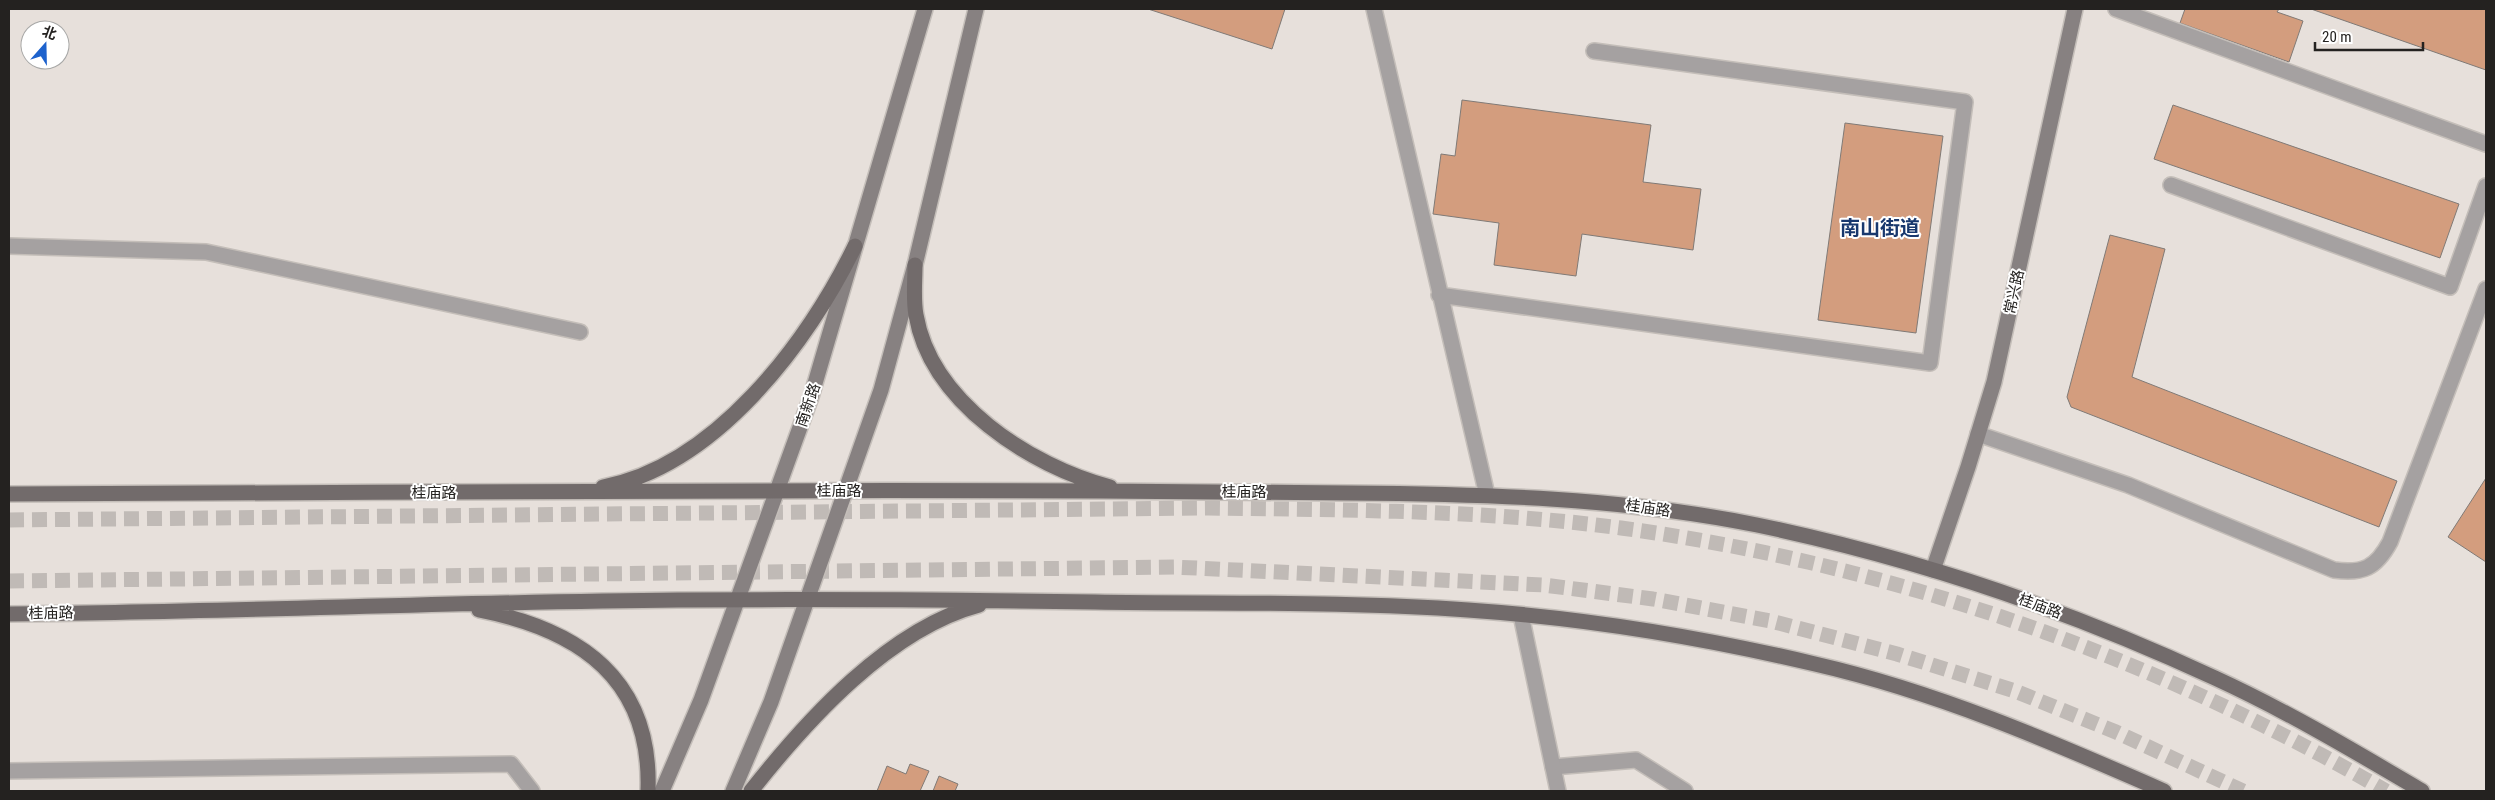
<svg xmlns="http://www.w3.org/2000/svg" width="2495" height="800" viewBox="0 0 2495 800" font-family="'Roboto Condensed','Noto Sans SC',sans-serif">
  <rect width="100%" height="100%" fill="#e7e0db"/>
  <path fill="#d39d7e" stroke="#807a76" d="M 1148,9 L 1285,9 L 1272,49 Z
    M 2185,9 L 2279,9 L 2277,12 L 2303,21 L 2289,62 L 2180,23 Z
    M 2311,9 L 2486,9 L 2486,70 Z
    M 1462,100 L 1651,125 L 1643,182 L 1701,189 L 1693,250 L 1582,234 L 1576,276 L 1494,265 L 1499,223 L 1433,214 L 1441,154 L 1455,156 Z
    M 2173,105 L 2459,204 L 2440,258 L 2154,159 Z
    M 1845,123 L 1943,136 L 1916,333 L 1818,320 Z
    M 2110,235 L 2165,249 L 2132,377 L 2397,481 L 2379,527 L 2071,407 L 2067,397 Z
    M 2486,478 L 2486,562 L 2448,537 Z
    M 910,764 L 929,771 L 920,791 L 877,791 L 887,766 L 906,774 Z
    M 939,776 L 958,784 L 955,791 L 933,791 Z"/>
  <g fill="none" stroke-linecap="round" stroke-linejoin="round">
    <path stroke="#c0bab6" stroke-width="15" stroke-dasharray="15 8" stroke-linecap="butt" d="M 9,520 L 1209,508 C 1346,510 1485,510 1621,528 C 1890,564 2151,655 2386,791
      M 9,581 L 1174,567 L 1544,585 L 1653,599 L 1771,621 L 1897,654 L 2015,691 L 2116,732 L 2243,791"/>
    <defs>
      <path id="lane" d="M 1374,9 L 1487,495
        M 2116,9 L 2486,144
        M 2171,185 L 2450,287 L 2486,186
        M 1439,295 L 1930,363 L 1965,102 L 1594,51
        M 1553,767 L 1636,760 L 1685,791
        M 9,771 L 511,764 L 532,791"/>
      <path id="street" d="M 9,246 L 206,252 L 580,332
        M 1978,434 L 2128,485 L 2334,570 C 2363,574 2376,568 2390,542 L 2486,289
        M 1521,615 L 1558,791"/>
      <path id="secondary" d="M 1933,570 L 1968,467 L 1994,382 L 2075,9
        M 662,791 L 701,700 L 811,397 L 925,9
        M 733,791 L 771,702 L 881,390 L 915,265 L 976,9"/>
      <path id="primary" d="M 915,265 C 915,282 913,299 916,315 C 931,402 1030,466 1110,487
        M 603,487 C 715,466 808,343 855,246
        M 9,494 C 373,493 737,489 1101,491 C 1184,492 1267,492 1349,493 C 1486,494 1623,498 1757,525 C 1915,558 2069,610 2215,678 C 2287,711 2354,751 2422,791
        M 479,610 C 581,630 652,680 648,791
        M 9,614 C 232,612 455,602 678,600 C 817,599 956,600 1095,602 C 1219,604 1344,601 1468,610 C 1584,618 1701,637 1815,664 C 1937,692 2050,741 2164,791
        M 751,791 C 807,720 889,629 979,605"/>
    </defs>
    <use href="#lane" stroke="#c4beb9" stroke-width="18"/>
    <use href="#street" stroke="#c4beb9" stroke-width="18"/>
    <use href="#secondary" stroke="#c4beb9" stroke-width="18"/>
    <use href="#primary" stroke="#c4beb9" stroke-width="18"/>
    <use href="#lane" stroke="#a5a1a1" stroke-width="15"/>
    <use href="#street" stroke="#a5a1a1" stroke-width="15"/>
    <use href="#secondary" stroke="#878181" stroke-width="15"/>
    <use href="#primary" stroke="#726b6b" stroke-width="15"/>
  </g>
  <g text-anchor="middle" stroke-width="4" stroke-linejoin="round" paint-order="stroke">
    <g font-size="15" fill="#242220" stroke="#fff">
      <text transform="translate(2014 292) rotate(-78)" y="5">常兴路</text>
      <text transform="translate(808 405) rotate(-71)" y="5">南新路</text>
      <text x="839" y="496">桂庙路</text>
      <text x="1244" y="497">桂庙路</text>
      <text x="434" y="498">桂庙路</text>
      <text transform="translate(1648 508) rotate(8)" y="5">桂庙路</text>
      <text transform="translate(2040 606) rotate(20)" y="5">桂庙路</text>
      <text transform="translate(51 613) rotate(-1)" y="5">桂庙路</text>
    </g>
    <g font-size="20" font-weight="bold" fill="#18386e" stroke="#fff">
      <text x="1880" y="235">南山街道</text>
    </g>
  </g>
  <rect width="2495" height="800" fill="none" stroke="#242220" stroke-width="20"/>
  <g transform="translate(45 45) rotate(20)"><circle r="24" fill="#ffffff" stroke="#a7a7a6"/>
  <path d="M0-4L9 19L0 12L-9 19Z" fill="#1d62cd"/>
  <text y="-8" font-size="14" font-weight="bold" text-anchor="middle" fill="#242220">北</text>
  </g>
  <path d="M2315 42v8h108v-8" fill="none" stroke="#242220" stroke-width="2.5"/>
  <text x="2322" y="42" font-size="15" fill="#242220" stroke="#ffffff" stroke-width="4" paint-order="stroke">20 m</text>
</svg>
